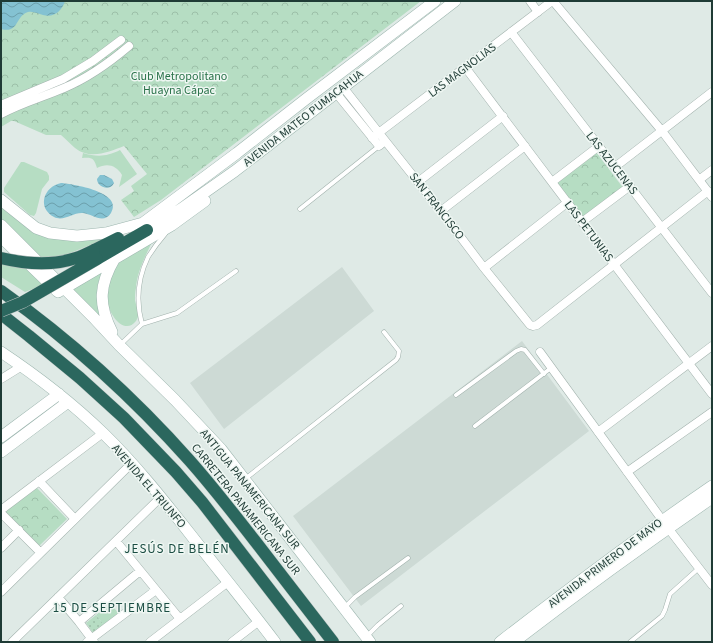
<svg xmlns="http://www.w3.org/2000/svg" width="713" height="643" viewBox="0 0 713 643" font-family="'Source Sans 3',sans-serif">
  <defs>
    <pattern id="park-crowns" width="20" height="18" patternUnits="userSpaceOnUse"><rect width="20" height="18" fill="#b6ddc3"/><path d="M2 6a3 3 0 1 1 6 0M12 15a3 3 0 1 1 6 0" fill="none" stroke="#9cbfa8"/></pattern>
    <pattern id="garden-dots" width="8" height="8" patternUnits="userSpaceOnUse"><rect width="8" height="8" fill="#b6ddc3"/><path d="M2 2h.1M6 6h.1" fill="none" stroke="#9cbfa8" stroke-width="1.8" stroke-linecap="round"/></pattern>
    <pattern id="water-waves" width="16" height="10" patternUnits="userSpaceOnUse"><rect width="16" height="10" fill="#84c2d2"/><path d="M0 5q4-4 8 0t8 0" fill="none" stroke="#6b9fab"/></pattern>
  </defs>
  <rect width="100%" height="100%" fill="#dfeae6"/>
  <path fill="#cddad5" d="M 342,267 L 374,311 L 224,429 L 190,383 Z
    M 522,341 L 589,431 L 361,606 L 293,516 Z"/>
  <path fill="#b6ddc3" d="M 120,150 L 137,174 L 119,187 L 122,175 C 116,165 107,163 97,168 C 94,158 92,157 82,158 L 83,153 C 97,157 106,157 120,150 Z
    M 21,162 L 24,162 L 47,172 L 49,176 L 49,180 L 42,189 L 36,213 L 34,216 L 30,215 L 4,192 L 4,188 Z
    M 1,205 L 30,228 L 105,239 L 63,256 L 40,258 L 1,222 Z
    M 152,242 C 145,257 137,272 136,288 C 135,292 135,296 135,300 C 136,307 141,314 136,321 C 124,336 109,314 108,303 C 107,295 109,277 113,270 C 115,267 118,263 121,261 C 127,254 144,247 152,242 Z
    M 1,263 L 26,268 L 43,285 L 25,292 L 1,277 Z
    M 103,270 C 95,288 95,301 101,319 L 71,289 Z
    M 111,604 L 119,614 L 104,625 L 96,615 Z"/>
  <path fill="url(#park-crowns)" d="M 1,1 L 421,1 L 161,200 L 134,217 L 121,200 L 134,191 L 131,186 L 147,174 L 124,146 C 109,152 90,160 75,148 C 70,144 66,139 61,135 L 46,135 L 14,121 L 11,121 L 1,127 Z
    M 596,152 L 624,189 L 584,218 L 556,181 Z
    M 36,487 L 67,519 L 39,546 L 5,511 Z"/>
  <path fill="url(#garden-dots)" d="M 96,615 L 104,625 L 93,633 L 86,623 Z"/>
  <path fill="url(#water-waves)" d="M 1,1 L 65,1 C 62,11 54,18 43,15 C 38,14 34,11 28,12 C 15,16 19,34 1,29 Z
    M 100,175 L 104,175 L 112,179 L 114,183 C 110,192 97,187 97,179 Z
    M 61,183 C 73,184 124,192 111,213 C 103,225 93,214 83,213 C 73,212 64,222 54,217 C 37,208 43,187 61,183 Z"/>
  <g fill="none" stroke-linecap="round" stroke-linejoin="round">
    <defs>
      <path id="lane" d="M 300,209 L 379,146
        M 142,324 L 177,313 L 236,271
        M 120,345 L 142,324 C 136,302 138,278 148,257 C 153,249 159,241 165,234
        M 456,395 L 516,351 L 521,349 L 525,350 L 544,374
        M 475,426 L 551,368
        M 245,479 L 396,360 L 398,357 L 399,351 L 384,332
        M 345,607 L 355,597 L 408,558
        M 367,636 L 378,625 L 401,606
        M 630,642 L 662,616 L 665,610 L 670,594 L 699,568"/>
      <path id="street" d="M 530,1 L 538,12
        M 553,1 L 662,131 L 712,197
        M 511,32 L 712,293
        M 465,67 L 712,394
        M 343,87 L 379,133 L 441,211 L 484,268 L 530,325 L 533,326 L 537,325 L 708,191
        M 336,93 L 379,146 L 385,141
        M 1,105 L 63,79 L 93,61 L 121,40
        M 1,114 C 21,103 43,97 64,88 C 88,78 109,63 129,46
        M 372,138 L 552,1
        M 615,167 L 712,92
        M 699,180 L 712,170
        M 418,182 L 503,116
        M 552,182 L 599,146
        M 441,211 L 525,146
        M 582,222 L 630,186
        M 484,268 L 568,202
        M 540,352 L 668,528 L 712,585
        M 1,379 L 22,366
        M 598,432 L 712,346
        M 627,472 L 712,412
        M 39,481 L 75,519
        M 1,510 L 103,433
        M 1,513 L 40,552
        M 116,541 L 180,619
        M 1,548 L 19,530
        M 1,592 L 132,463
        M 58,597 L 79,622 L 94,642
        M 79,622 L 140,571
        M 12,642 L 161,497
        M 87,642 L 156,590
        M 150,642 L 228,582
        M 232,642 L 259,621"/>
      <path id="secondary" d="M 1,200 L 36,228 L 50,233 L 77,236 L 106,233 L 143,223 L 237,153 L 306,99 L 435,1
        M 1,225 L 93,317 L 119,345 L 175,400 L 221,449 L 279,524 L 370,642
        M 147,230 L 181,209 L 235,171 L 455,1
        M 1,237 L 57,291
        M 58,292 L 172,225 L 205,201
        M 112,332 C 98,304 99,285 115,258
        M 1,352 C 37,376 72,403 103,433 C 138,467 168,506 198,544 C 224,577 250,609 275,642
        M 1,437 L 59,394
        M 1,452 L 68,402
        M 500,642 C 570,588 639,536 712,486
        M 514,642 C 579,592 645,544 712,498"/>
      <path id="highway" d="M 94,250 L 118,238
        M 97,259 L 147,230
        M 1,291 C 70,340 134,398 190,461 C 213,487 234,514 255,541 C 281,575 307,608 333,642
        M 1,314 L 29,336 L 80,378 L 124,418 L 176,472 L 202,502 L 310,642"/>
    </defs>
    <use href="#lane" stroke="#a2b2ad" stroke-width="5"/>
    <use href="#street" stroke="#a2b2ad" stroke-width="9"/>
    <use href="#secondary" stroke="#9db6af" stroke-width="12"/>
    <use href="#highway" stroke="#bcc4c2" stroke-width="13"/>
    <use href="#lane" stroke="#fff" stroke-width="4"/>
    <use href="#street" stroke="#fff" stroke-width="8"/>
    <use href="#secondary" stroke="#fff" stroke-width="11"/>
    <use href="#highway" stroke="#2b675e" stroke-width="12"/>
    <defs>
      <path id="highway-bridge" d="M 1,258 C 26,264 52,266 76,258 C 82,256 88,253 94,250
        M 1,311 L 23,302 L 97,259"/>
    </defs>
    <use href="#highway-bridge" stroke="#bcc4c2" stroke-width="13" stroke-linecap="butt"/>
    <use href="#highway-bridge" stroke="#2b675e" stroke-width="12"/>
  </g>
  <g text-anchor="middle" stroke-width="3" stroke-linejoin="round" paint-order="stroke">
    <g font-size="12" fill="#1f3b35" stroke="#eff7f3">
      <text transform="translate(462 70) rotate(-37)" y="4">LAS MAGNOLIAS</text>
      <text transform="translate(303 118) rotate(-38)" y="4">AVENIDA MATEO PUMACAHUA</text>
      <text transform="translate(612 163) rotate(52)" y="4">LAS AZUCENAS</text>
      <text transform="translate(437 206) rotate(52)" y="4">SAN FRANCISCO</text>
      <text transform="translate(589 231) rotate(53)" y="4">LAS PETUNIAS</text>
      <text transform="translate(149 486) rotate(49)" y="4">AVENIDA EL TRIUNFO</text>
      <text transform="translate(250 489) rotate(51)" y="4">ANTIGUA PANAMERICANA SUR</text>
      <text transform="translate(246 509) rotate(51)" y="4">CARRETERA PANAMERICANA SUR</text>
      <text transform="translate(605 563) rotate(-37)" y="4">AVENIDA PRIMERO DE MAYO</text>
    </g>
    <g font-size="12" fill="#297249" stroke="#eff7f3">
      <text x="179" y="80">Club Metropolitano<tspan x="179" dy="14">Huayna Cápac</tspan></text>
    </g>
    <g font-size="13" letter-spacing="1" fill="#1b4d43" stroke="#eff7f3">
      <text x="177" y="553">JESÚS DE BELÉN</text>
      <text x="112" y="612">15 DE SEPTIEMBRE</text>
    </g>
  </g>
  <rect width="713" height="643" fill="none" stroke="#1f3b35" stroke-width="4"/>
</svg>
